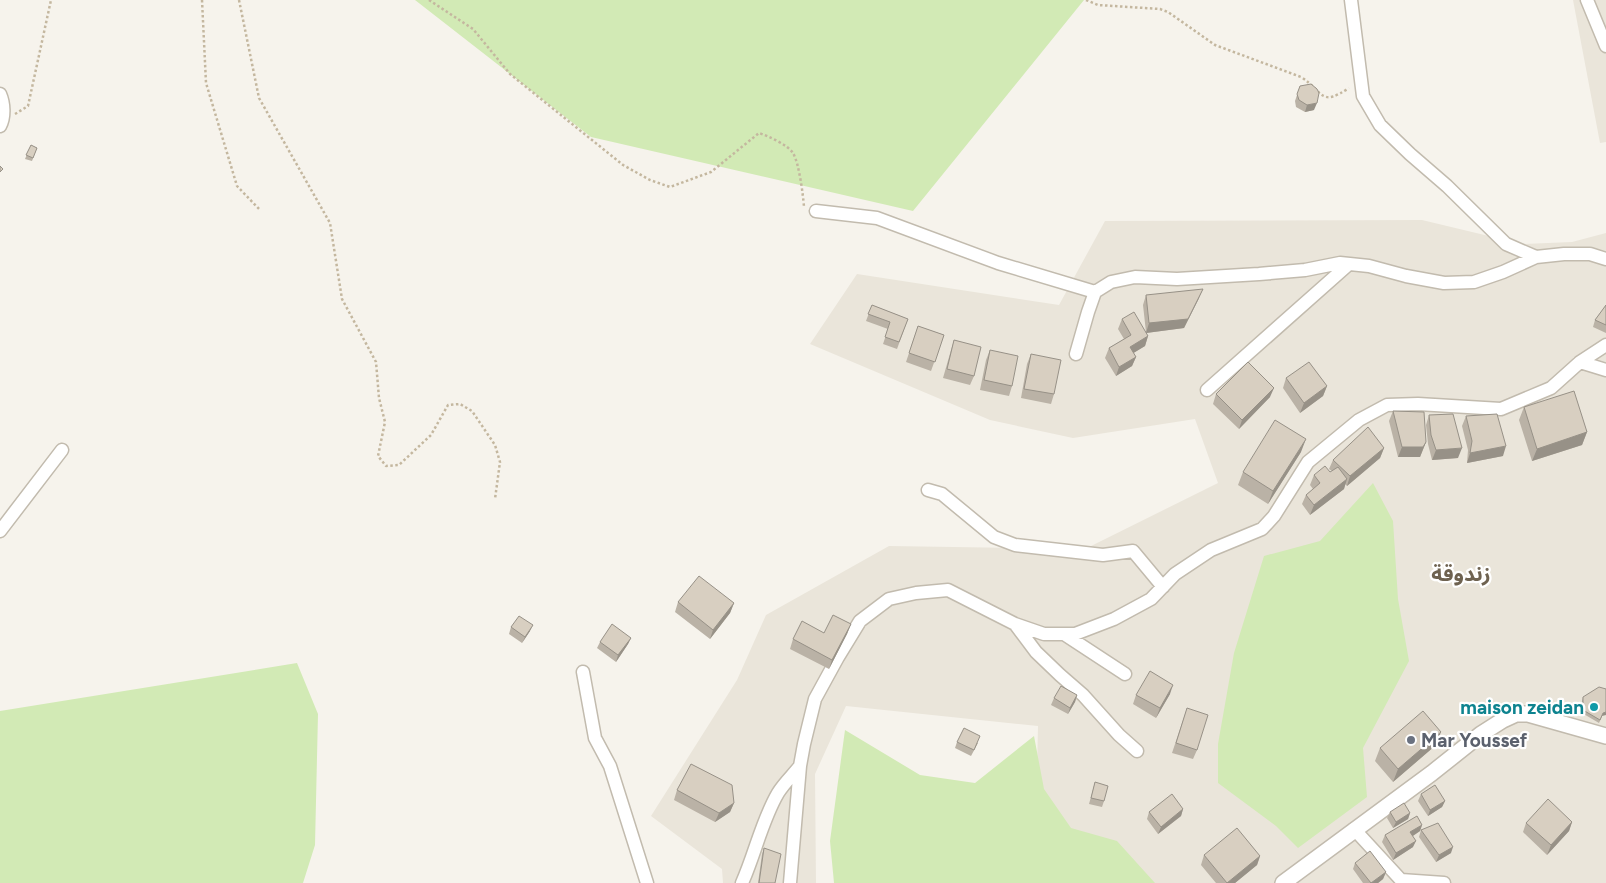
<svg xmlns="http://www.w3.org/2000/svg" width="1606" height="883" viewBox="0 0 1606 883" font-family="Figtree,'Noto Sans Arabic',sans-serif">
  <rect width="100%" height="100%" fill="#f6f3ec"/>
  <path fill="#eae5da" d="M 1573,0 L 1606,0 L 1606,142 L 1600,143 Z
    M 1422,220 L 1522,244 L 1572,242 L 1606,233 L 1606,883 L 1092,883 L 1036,814 L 1038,726 L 846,706 L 815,774 L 816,883 L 723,883 L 722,869 L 651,816 L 737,680 L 766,615 L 889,546 L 1085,549 L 1218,483 L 1195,419 L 1073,438 L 990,420 L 810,344 L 857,274 L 1059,305 L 1105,221 Z"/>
  <path fill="#d2eab5" d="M 415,0 L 1084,0 L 913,211 L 591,137 Z
    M 1373,483 L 1393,521 L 1398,599 L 1409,661 L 1363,748 L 1367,797 L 1298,848 L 1276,826 L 1218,783 L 1218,744 L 1234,653 L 1264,556 L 1320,541 Z
    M 297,663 L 318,714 L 315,845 L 303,883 L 0,883 L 0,711 Z
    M 845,730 L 920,775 L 975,783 L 1034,736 L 1044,789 L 1071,828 L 1117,841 L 1155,883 L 834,883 L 830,841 Z"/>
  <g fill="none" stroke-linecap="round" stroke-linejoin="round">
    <defs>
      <path id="minor" d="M 1351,0 L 1363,96 L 1380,125 L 1410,154 L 1447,186 L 1506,244 L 1536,257
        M 1587,0 L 1606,46
        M 0,94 C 4,103 5,117 0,126
        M 816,211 L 877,218 L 998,263 L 1095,292
        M 1076,354 L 1088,312 L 1095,292 L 1111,282 L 1135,277 L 1177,279 L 1259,274 L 1305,270 L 1340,263 L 1369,266 L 1406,276 L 1444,283 L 1474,282 L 1503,272 L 1536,257 L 1564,254 L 1590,254 L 1606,259
        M 1580,362 L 1606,370
        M 1207,390 L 1349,264
        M 928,490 L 942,494 L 994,537 L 1015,545 L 1103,555 L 1133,551 L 1163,587
        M 0,531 L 62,450
        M 1015,624 L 1036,652 L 1060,675 L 1083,695 L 1119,735 L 1137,751
        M 1064,634 L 1125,674
        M 583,672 L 595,738 L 610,766 L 647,883
        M 1354,829 L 1401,880 L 1444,883
        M 742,883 C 755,854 762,820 778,793 C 784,783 793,775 800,766
        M 790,883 L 800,766 L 804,744 L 815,699 L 838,657 L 860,621 L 889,599 L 916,593 L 948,590 L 1015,624 L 1044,634 L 1075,634 L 1114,619 L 1151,599 L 1175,574 L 1211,550 L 1262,529 L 1274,516 L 1308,462 L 1359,420 L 1387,405 L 1418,404 L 1501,409 L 1551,388 L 1580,362 L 1606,345"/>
      <path id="tertiary" d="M 1283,883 L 1432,773 L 1481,734 L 1503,720 L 1516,714 L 1528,714 L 1606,736"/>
    </defs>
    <use href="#minor" stroke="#c2bbae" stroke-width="15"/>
    <use href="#tertiary" stroke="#c2bbae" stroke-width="18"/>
    <path stroke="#c4b79f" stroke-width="2.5" stroke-dasharray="2.5 2.5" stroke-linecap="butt" d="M 202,0 L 206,83 L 237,186 L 260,210
      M 239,0 L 259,98 L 330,223 L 342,299 L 376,362 L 379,398 L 385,422 L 378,456 L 386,466 L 399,465 L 431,435 L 448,405 L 460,404 L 472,411 L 495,445 L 500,462 L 495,499
      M 429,0 L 473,29 L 510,74 L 623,165 L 650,180 L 670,187 L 711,172 L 759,133 C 768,136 788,145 793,153 C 799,163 803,194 804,207
      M 1086,0 L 1098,5 L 1160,9 L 1168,12 L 1215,45 L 1301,77 C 1325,93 1320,107 1349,88
      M 15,114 L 28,106 L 51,0"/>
    <use href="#minor" stroke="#fff" stroke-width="12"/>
    <use href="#tertiary" stroke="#fff" stroke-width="15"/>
  </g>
  <path fill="#bab2a6" d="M 1300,86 L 1314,110 L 1305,112 L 1296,107 L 1295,101 Z
    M 31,145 L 37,148 L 32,161 L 25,159 Z
    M 1146,295 L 1199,298 L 1184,328 L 1146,333 L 1148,336 L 1145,346 L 1133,353 L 1136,357 L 1132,366 L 1116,376 L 1105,358 L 1109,348 L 1124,339 L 1118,329 L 1122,319 L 1146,332 L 1143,305 Z
    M 872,305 L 908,319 L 897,349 L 883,344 L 888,329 L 866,321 Z
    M 1606,305 L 1606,333 L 1593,327 L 1595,320 Z
    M 918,326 L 944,335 L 931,371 L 906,362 Z
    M 954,340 L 974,376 L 970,385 L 943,378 L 951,350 Z
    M 990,350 L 1012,386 L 1009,396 L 980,390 L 986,360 Z
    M 1031,354 L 1054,394 L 1051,404 L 1021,398 L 1027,364 Z
    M 1286,378 L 1327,386 L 1323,396 L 1300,413 L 1283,388 Z
    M 1216,394 L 1270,397 L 1239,429 L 1213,404 Z
    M 1524,407 L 1587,432 L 1582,445 L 1532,461 L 1519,420 Z
    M 1393,411 L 1426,442 L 1420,457 L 1398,457 L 1389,421 Z
    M 1429,415 L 1458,458 L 1432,460 L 1428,444 L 1426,425 Z
    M 1466,416 L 1503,456 L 1467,463 L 1468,450 L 1462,426 Z
    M 1384,448 L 1380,458 L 1347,486 L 1345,484 L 1344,489 L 1310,515 L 1302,504 L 1306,495 L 1313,489 L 1310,485 L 1314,475 L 1330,472 L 1332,471 L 1329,469 L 1333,460 Z
    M 1301,452 L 1268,504 L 1238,485 L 1243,472 Z
    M 678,602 L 734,603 L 730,613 L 710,639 L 675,612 Z
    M 851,624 L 847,634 L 829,669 L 790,649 L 793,639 L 824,633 Z
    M 511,627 L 530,631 L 522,643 L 509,634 Z
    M 631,638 L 628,644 L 616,662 L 597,648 L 600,642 Z
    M 1170,694 L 1156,718 L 1133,704 L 1136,695 Z
    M 1077,695 L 1075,702 L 1068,714 L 1051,705 L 1054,698 Z
    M 1583,697 L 1602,716 L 1599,723 L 1582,713 L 1582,701 Z
    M 1187,708 L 1197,750 L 1193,759 L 1172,753 Z
    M 957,742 L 978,743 L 971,756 L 955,748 Z
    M 1436,745 L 1393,782 L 1375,761 L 1380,748 Z
    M 1095,782 L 1104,801 L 1102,807 L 1089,804 Z
    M 677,790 L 734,803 L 730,812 L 715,822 L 674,800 Z
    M 1421,794 L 1445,801 L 1442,807 L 1428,816 L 1418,801 Z
    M 1183,809 L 1181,816 L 1158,834 L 1147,819 L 1149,812 Z
    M 1390,812 L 1410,813 L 1408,819 L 1393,828 L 1387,818 Z
    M 1572,822 L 1569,831 L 1547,855 L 1523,832 L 1526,823 Z
    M 1422,825 L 1420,831 L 1413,836 L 1413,847 L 1393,860 L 1382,842 L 1385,835 Z
    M 1421,830 L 1451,853 L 1436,862 L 1419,837 Z
    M 764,848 L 775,883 L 758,883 L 762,854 Z
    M 1204,855 L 1260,856 L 1257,865 L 1235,883 L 1216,883 L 1201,865 Z
    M 1355,863 L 1386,872 L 1383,879 L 1378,883 L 1363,883 L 1353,869 Z"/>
  <path fill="#979187" d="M 1317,103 L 1314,110 L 1305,112 L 1307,105 Z
    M 1203,289 L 1199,298 L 1184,328 L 1146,333 L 1149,323 Z
    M 1148,336 L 1145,346 L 1127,357 L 1130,347 Z
    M 1136,357 L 1132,366 L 1116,376 L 1119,367 Z
    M 1327,386 L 1323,396 L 1300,413 L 1304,403 Z
    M 1274,388 L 1270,397 L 1239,429 L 1242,420 Z
    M 1587,432 L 1582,445 L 1532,461 L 1537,449 Z
    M 1306,439 L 1301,452 L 1268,504 L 1273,491 Z
    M 1426,442 L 1420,457 L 1398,457 L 1402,447 Z
    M 1506,446 L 1503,456 L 1467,463 L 1470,453 Z
    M 1384,448 L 1380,458 L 1347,486 L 1350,476 Z
    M 1462,448 L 1458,458 L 1432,460 L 1436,450 Z
    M 1347,479 L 1344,489 L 1310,515 L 1314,505 Z
    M 734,603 L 730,613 L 710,639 L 713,630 Z
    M 851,624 L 847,634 L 829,669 L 832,660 Z
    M 533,625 L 530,631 L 522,643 L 525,637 Z
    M 631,638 L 628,644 L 616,662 L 618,655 Z
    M 1173,685 L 1170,694 L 1156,718 L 1160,708 Z
    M 1077,695 L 1075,702 L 1068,714 L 1070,708 Z
    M 1606,712 L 1606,715 L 1602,716 L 1599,723 L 1603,713 Z
    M 1441,732 L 1436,745 L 1393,782 L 1398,769 Z
    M 1445,801 L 1442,807 L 1428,816 L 1430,810 Z
    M 734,803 L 730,812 L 715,822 L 719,813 Z
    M 1183,809 L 1181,816 L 1158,834 L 1161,827 Z
    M 1410,813 L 1408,819 L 1393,828 L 1396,822 Z
    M 1572,822 L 1569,831 L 1547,855 L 1551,845 Z
    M 1422,825 L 1420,831 L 1408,839 L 1410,832 Z
    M 1416,841 L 1413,847 L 1393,860 L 1396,853 Z
    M 1453,847 L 1451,853 L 1436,862 L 1439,855 Z
    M 1260,856 L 1257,865 L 1235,883 L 1227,883 Z
    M 1386,872 L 1383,879 L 1378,883 L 1371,883 Z"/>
  <path fill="#d8cfc1" stroke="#979187" d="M 1311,84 L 1317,89 L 1319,93 L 1317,103 L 1307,105 L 1299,100 L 1297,94 L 1300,86 Z
    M 31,145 L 37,148 L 33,158 L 26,155 Z
    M 0,166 L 3,169 L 0,172 Z
    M 1203,289 L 1188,319 L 1149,323 L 1146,295 Z
    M 872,305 L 908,319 L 899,342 L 885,337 L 890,322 L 868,314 Z
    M 1606,305 L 1606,325 L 1595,320 Z
    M 1134,312 L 1148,336 L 1130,347 L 1136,357 L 1119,367 L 1109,348 L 1131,335 L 1122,319 Z
    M 918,326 L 944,335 L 935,362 L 909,353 Z
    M 954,340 L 981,347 L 974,376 L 947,369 Z
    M 990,350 L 1018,356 L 1012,386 L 984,380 Z
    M 1031,354 L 1061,360 L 1054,394 L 1024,389 Z
    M 1248,362 L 1274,388 L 1242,420 L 1216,394 Z
    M 1309,362 L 1327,386 L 1304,403 L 1286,378 Z
    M 1574,391 L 1587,432 L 1537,449 L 1524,407 Z
    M 1393,411 L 1424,412 L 1426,442 L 1423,447 L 1402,447 Z
    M 1453,414 L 1462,448 L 1436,450 L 1431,435 L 1429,415 Z
    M 1497,414 L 1506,446 L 1470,453 L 1472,441 L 1466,416 Z
    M 1275,420 L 1306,439 L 1273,491 L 1243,472 Z
    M 1368,427 L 1384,448 L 1350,476 L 1333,460 Z
    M 1325,466 L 1330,472 L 1338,467 L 1347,479 L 1314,505 L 1306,495 L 1320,483 L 1314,475 Z
    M 699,576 L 734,603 L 713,630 L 678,602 Z
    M 833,615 L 851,624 L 832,660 L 793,639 L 802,621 L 824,633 Z
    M 519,616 L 533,625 L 525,637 L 511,627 Z
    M 612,624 L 631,638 L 618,655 L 600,642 Z
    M 1150,671 L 1173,685 L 1160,708 L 1136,695 Z
    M 1061,686 L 1077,695 L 1070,708 L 1054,698 Z
    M 1599,687 L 1606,689 L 1606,712 L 1603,713 L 1600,720 L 1583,710 L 1583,697 Z
    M 1187,708 L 1208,715 L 1197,750 L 1176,743 Z
    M 1423,711 L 1441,732 L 1398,769 L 1380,748 Z
    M 964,728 L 980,736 L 974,750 L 957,742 Z
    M 691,764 L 732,785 L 734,803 L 719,813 L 677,790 Z
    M 1095,782 L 1108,786 L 1104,801 L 1091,798 Z
    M 1435,785 L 1445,801 L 1430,810 L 1421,794 Z
    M 1172,794 L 1183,809 L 1161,827 L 1149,812 Z
    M 1548,799 L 1572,822 L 1551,845 L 1526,823 Z
    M 1404,803 L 1410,813 L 1396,822 L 1390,812 Z
    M 1417,816 L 1422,825 L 1410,832 L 1416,841 L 1396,853 L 1385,835 Z
    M 1438,823 L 1453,847 L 1439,855 L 1421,830 Z
    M 1237,828 L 1260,856 L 1227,883 L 1204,855 Z
    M 764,848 L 781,854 L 775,883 L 759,883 Z
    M 1370,851 L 1386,872 L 1371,883 L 1355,863 Z"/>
  <circle fill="#0f9aa8" stroke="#fff" stroke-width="2" cx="1594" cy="707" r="5"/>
  <circle fill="#6b7280" stroke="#fff" stroke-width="2" cx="1411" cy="740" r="5"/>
  <g text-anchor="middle" stroke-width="4.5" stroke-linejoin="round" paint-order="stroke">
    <g font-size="19" font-weight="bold" fill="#0d838f" stroke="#fff" text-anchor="end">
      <text x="1584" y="714">maison zeidan</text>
    </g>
    <g font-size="19" font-weight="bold" fill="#5b616d" stroke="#fff" text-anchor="start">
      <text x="1421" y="747">Mar Youssef</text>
    </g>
    <g font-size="21" font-weight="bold" fill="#6e6250" stroke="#fff">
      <text x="1461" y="581">زندوقة</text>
    </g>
  </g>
</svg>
